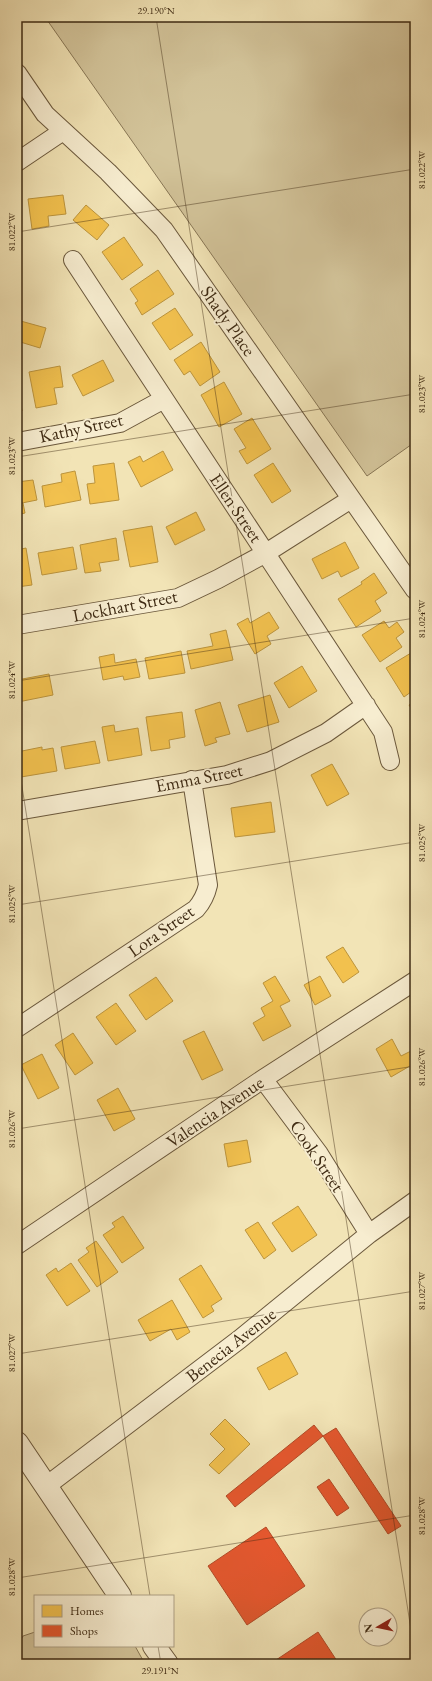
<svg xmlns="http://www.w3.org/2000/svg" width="432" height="1681" viewBox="0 0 432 1681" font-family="'EB Garamond',serif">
  <rect width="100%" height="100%" fill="#f2e4b6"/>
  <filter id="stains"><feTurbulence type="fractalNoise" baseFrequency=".005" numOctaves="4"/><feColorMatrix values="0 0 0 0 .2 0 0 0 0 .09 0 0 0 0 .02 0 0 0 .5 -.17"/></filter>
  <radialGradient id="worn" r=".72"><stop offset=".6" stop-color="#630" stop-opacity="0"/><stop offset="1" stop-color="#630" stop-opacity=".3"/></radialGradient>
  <path fill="#d3c49a" stroke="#887756" d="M 45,17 L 415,17 L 415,442 L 367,476 Z
    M 35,1632 L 35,1646 L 135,1646 L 145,1664 L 17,1664 L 17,1647 L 23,1636 Z"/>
  <path fill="#f2c14e" stroke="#bc943c" d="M 63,195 L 66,214 L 48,216 L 49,226 L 32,229 L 28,199 Z
    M 86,205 L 109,225 L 97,240 L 73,220 Z
    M 124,237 L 143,265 L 122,280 L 102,252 Z
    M 158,270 L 174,294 L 142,315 L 135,303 L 138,301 L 130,289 Z
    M 175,308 L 193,335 L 170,350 L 152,323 Z
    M 17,320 L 46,328 L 40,348 L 17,341 Z
    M 201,342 L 220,372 L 200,386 L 190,371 L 184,375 L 174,360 Z
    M 103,360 L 114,381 L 83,396 L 72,375 Z
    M 60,366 L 63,387 L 54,388 L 57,404 L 36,408 L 29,372 Z
    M 17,381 L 22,411 L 17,411 Z
    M 224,382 L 242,414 L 219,427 L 201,395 Z
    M 252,418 L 271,449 L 247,464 L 239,451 L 246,448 L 234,429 Z
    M 163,451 L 173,470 L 141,487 L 128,462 L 140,456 L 143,462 Z
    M 114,463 L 119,500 L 90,504 L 87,484 L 95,483 L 93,466 Z
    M 273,463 L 291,491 L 272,503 L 254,475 Z
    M 75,471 L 81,500 L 45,507 L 42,486 L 62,482 L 61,474 Z
    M 33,480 L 37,500 L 17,504 L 17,482 Z
    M 23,503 L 25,513 L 17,515 L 17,504 Z
    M 196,512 L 205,530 L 175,545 L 166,527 Z
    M 152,526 L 158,562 L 130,567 L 123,531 Z
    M 116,538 L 119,560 L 99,563 L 101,571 L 85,573 L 80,545 Z
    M 345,542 L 359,568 L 341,577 L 338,571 L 322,579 L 312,559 Z
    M 73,547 L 77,569 L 42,575 L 38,553 Z
    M 26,548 L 32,585 L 17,587 L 17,550 Z
    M 374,573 L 387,593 L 375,601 L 381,611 L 356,627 L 338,599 L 362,584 L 361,582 Z
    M 269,612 L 279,628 L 267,636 L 271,644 L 255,654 L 237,624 L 248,618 L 250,623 Z
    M 384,621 L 389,628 L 397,622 L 404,632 L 396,638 L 402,647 L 380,662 L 362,635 Z
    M 226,630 L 233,660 L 191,669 L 187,651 L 213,646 L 210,634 Z
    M 181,651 L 185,673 L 149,679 L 145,658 Z
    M 411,653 L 415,659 L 415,689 L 404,697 L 386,668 Z
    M 114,654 L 115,663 L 136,659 L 140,677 L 124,680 L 123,676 L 103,680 L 99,657 Z
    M 302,666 L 317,691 L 289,708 L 274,683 Z
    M 49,674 L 53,695 L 18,702 L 17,680 Z
    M 270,695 L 279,722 L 247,732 L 238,705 Z
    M 415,700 L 415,714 L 409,705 Z
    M 220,702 L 230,734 L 215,738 L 217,742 L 205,746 L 195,710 Z
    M 182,712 L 185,737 L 169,740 L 170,748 L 151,751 L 146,717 Z
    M 114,725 L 115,732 L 138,728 L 142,755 L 108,761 L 102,727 Z
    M 95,741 L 100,763 L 65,769 L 61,747 Z
    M 42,747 L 42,750 L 53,748 L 57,771 L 21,777 L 17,752 Z
    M 332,764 L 349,794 L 327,806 L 311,775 Z
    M 271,802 L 275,832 L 235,837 L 231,808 Z
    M 343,947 L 359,972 L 343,983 L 326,957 Z
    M 275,976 L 290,1001 L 280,1006 L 291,1026 L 263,1041 L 253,1023 L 265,1016 L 261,1008 L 273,1001 L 263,983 Z
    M 320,976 L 331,996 L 315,1005 L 304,985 Z
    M 156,977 L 173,1001 L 146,1020 L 129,995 Z
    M 116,1003 L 136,1031 L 116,1045 L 96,1017 Z
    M 204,1031 L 223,1070 L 202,1080 L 183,1041 Z
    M 73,1033 L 93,1063 L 75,1075 L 55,1045 Z
    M 392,1039 L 401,1056 L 411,1051 L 415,1058 L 415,1063 L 391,1077 L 376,1049 Z
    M 42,1054 L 59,1088 L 38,1099 L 21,1065 Z
    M 118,1088 L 135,1119 L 114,1131 L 97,1100 Z
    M 247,1140 L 251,1162 L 228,1167 L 224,1144 Z
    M 298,1206 L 317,1235 L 292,1252 L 272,1223 Z
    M 123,1216 L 144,1248 L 122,1263 L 103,1235 L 115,1227 L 112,1223 Z
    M 258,1222 L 276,1250 L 264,1259 L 245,1230 Z
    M 96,1241 L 118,1272 L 97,1287 L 78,1260 L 89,1252 L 86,1248 Z
    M 71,1263 L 90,1291 L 67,1306 L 46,1275 L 56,1268 L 58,1272 Z
    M 201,1265 L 222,1299 L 211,1306 L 214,1311 L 203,1318 L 179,1279 Z
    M 172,1300 L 190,1332 L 177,1340 L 171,1329 L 150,1341 L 138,1320 Z
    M 286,1352 L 298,1374 L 269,1390 L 257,1368 Z
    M 225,1419 L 250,1444 L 219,1474 L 209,1465 L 225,1449 L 210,1434 Z"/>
  <path fill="#e4572e" stroke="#b24a26" d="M 314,1425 L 323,1436 L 235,1507 L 226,1496 Z
    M 336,1428 L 401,1526 L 388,1534 L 323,1436 Z
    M 329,1479 L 349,1508 L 337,1516 L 317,1487 Z
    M 266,1527 L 305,1586 L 247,1625 L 208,1566 Z
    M 318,1632 L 339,1664 L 270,1664 Z"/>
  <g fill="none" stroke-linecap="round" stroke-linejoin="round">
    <defs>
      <path id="minor" d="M 17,73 L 45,114 L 108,172 L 164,230 L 415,590
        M 17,162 L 63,131
        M 73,260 L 383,732 L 390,761
        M 17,442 L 120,423 L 164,399
        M 17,625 L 178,598 L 218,579 L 266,553 L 351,499
        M 17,811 L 227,775 L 271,761 L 326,733 L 366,705
        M 17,1028 L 196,909 C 203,901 206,894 208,885 L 192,780
        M 263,1079 L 319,1154 L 369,1234
        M 17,1245 L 263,1079 L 415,981
        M 45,1487 L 240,1339 L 369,1234 L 415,1201"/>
      <path id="tertiary" d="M 17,1443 L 120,1596
        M 154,1646 L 167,1664"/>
    </defs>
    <use href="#minor" stroke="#6b583c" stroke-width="20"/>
    <use href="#tertiary" stroke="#6b583c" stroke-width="24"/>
    <use href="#minor" stroke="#f7edd0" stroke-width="18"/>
    <use href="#tertiary" stroke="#f7edd0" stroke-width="22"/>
  </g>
  <path fill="none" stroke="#3e2a13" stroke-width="1" stroke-opacity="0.45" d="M 156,17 L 415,1655M 411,17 L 415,41M 17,232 L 415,169M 17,457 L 415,394M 17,681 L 415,618M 17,755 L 150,1596M 17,905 L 415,842M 17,1129 L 415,1066M 17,1354 L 415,1291M 17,1578 L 415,1515M 158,1646 L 161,1664"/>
  <g text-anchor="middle" stroke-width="4" stroke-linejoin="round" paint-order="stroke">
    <g font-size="18" fill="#3e2a13" stroke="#f7edd0">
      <text transform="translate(228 321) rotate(55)" y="6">Shady Place</text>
      <text transform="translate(81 428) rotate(-12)" y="6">Kathy Street</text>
      <text transform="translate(236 508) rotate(56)" y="6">Ellen Street</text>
      <text transform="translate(125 606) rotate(-11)" y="6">Lockhart Street</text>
      <text transform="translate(199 778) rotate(-11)" y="6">Emma Street</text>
      <text transform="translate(161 931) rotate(-35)" y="6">Lora Street</text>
      <text transform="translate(215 1112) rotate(-34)" y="6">Valencia Avenue</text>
      <text transform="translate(317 1156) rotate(56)" y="6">Cook Street</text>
      <text transform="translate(231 1345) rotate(-38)" y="6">Benecia Avenue</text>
    </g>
  </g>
  <rect width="432" height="1681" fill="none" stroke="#f2e4b6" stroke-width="44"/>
  <rect x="34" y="1595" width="140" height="52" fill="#f7edd0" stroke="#ad9f84"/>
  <rect x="42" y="1605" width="20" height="12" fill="#f2c14e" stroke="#ad9f84"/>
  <text x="70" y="1615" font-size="12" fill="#3e2a13">Homes</text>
  <rect x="42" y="1625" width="20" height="12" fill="#e4572e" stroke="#ad9f84"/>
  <text x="70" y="1635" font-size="12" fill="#3e2a13">Shops</text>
  <g transform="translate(378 1627) rotate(261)"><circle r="19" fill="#f7edd0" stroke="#ad9f84"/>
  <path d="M0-3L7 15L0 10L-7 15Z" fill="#8f2418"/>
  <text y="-6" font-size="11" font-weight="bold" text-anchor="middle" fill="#3e2a13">N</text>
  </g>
  <rect x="22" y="22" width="388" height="1637" fill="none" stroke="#3e2a13" stroke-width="1.5"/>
  <g font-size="10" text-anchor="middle" fill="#3e2a13">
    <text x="156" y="14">29.190°N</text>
    <text transform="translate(421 170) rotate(-90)" y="4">81.022°W</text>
    <text transform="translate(11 232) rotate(-90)" y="4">81.022°W</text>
    <text transform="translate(421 394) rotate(-90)" y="4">81.023°W</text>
    <text transform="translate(11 456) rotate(-90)" y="4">81.023°W</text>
    <text transform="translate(421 619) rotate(-90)" y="4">81.024°W</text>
    <text transform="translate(11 680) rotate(-90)" y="4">81.024°W</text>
    <text transform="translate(421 843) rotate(-90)" y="4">81.025°W</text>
    <text transform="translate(11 904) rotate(-90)" y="4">81.025°W</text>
    <text transform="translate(421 1067) rotate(-90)" y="4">81.026°W</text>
    <text transform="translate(11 1129) rotate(-90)" y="4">81.026°W</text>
    <text transform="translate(421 1291) rotate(-90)" y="4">81.027°W</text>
    <text transform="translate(11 1353) rotate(-90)" y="4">81.027°W</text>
    <text transform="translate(421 1516) rotate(-90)" y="4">81.028°W</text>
    <text transform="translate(11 1577) rotate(-90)" y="4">81.028°W</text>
    <text x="160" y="1674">29.191°N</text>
  </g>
  <rect width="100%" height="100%" filter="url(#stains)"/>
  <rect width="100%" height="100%" fill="url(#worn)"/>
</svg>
